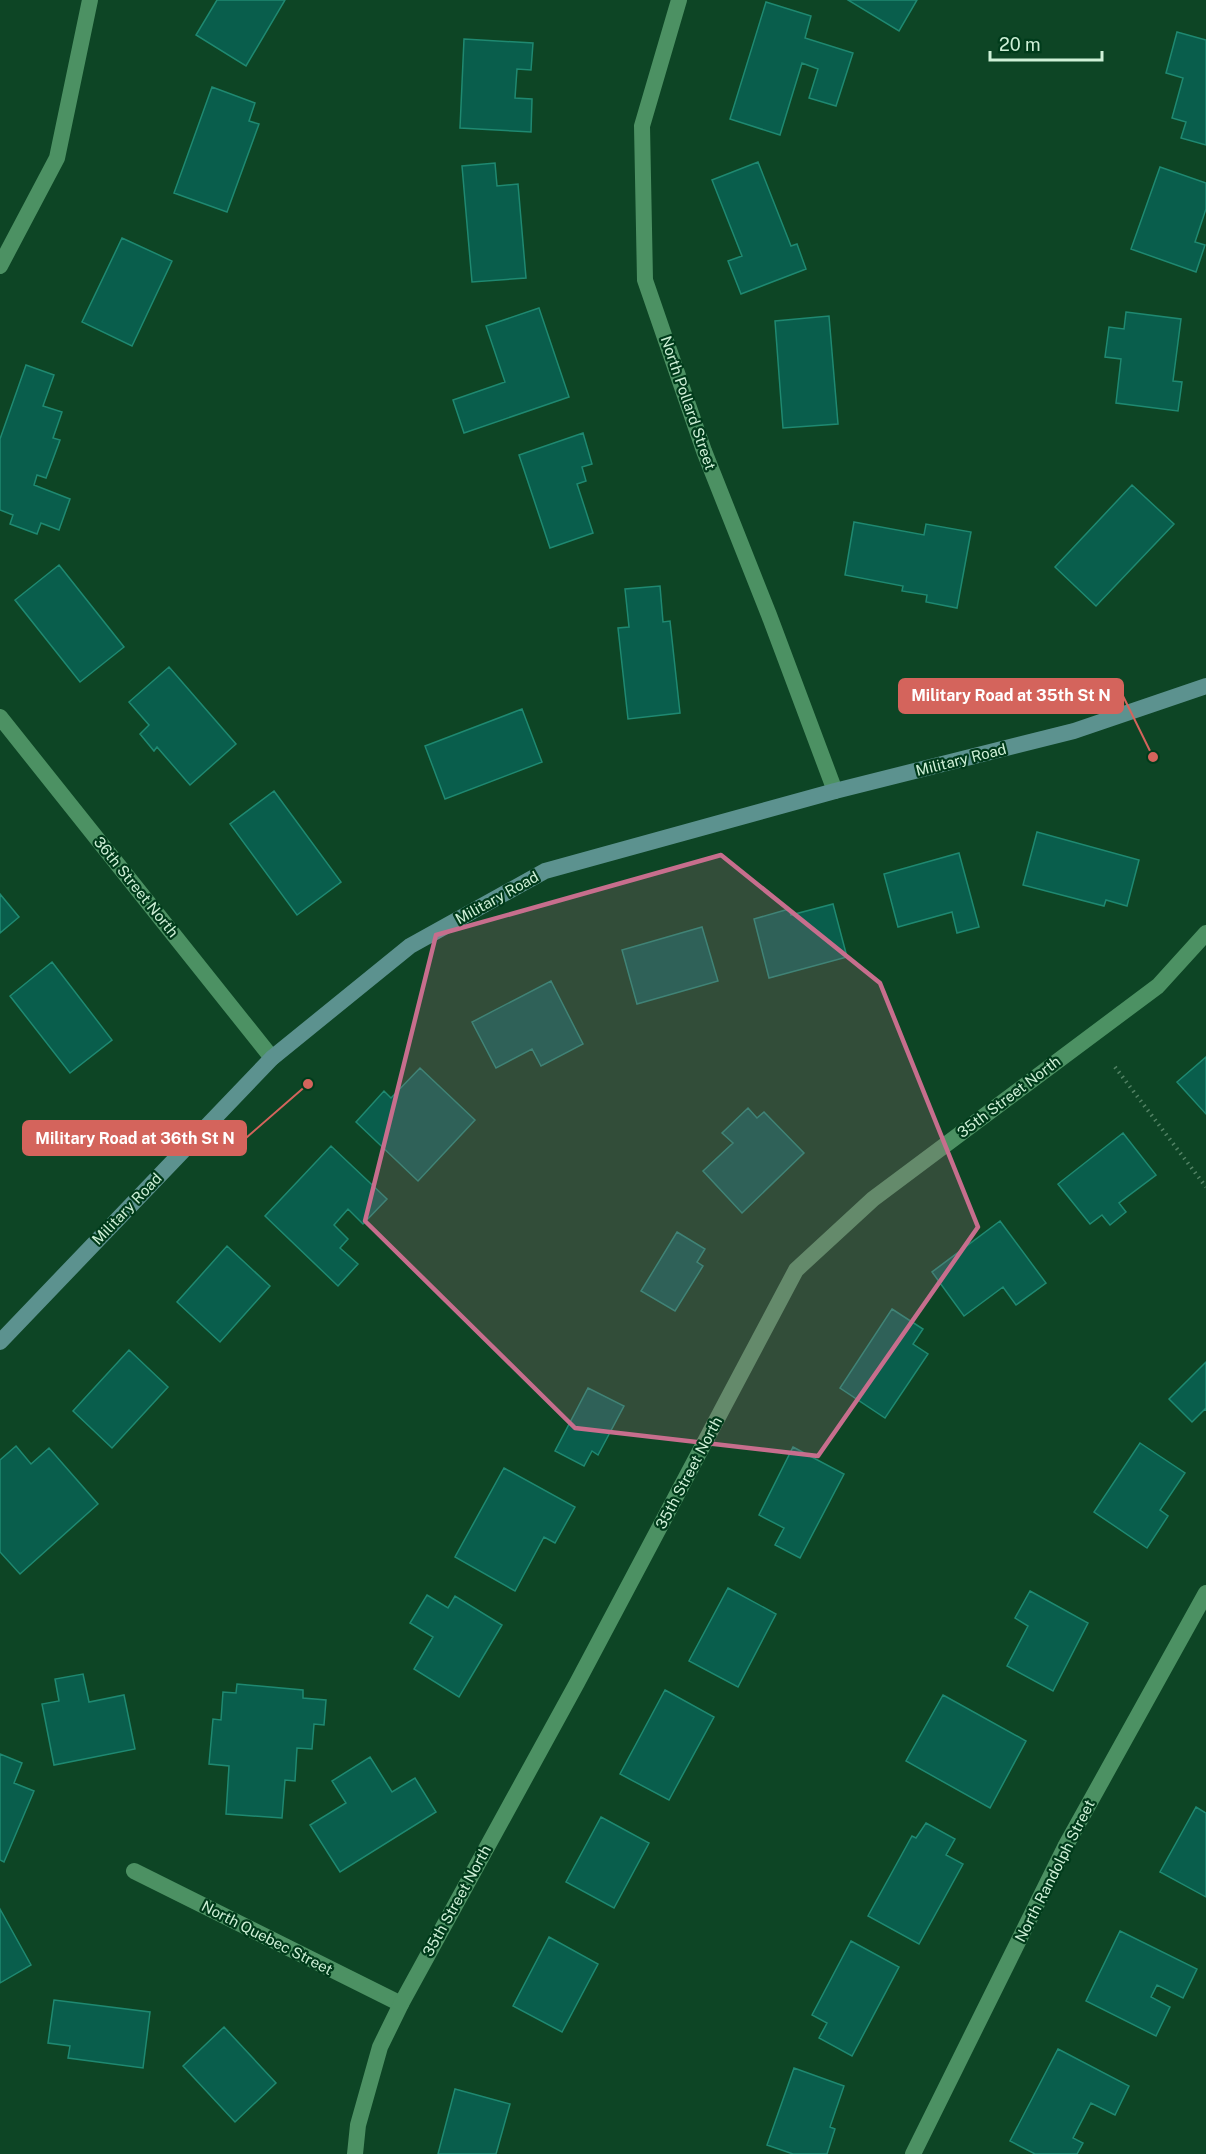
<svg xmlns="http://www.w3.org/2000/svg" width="1206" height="2154" viewBox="0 0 1206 2154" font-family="'Public Sans',sans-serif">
  <rect width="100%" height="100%" fill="#0d4525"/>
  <path fill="#095e4c" stroke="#1f8971" stroke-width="1.5" d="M 217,0 L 285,0 L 246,66 L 196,35 Z
    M 848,0 L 917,0 L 899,31 Z
    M 766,2 L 811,16 L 805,38 L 853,53 L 836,106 L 809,98 L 818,69 L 802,63 L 780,135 L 730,119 Z
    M 1177,32 L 1206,40 L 1206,145 L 1181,138 L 1186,122 L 1172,118 L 1183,78 L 1166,73 Z
    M 464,39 L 533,43 L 531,70 L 517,69 L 515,98 L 532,99 L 531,132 L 460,128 Z
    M 212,87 L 255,103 L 249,121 L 259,124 L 227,212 L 174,193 Z
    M 758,162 L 791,246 L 797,244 L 806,269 L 741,294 L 728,261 L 742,256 L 712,180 Z
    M 495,163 L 497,186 L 518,184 L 526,278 L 472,282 L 462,166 Z
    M 1160,167 L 1206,183 L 1206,209 L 1195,242 L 1205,245 L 1196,272 L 1131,249 Z
    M 122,238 L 172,261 L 132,346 L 82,322 Z
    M 539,308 L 569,397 L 464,433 L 453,400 L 505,382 L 486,326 Z
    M 1126,312 L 1181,319 L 1173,381 L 1182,382 L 1178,411 L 1116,403 L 1121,359 L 1105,357 L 1109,327 L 1124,329 Z
    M 829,316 L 838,424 L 783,428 L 775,321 Z
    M 26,365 L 54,375 L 43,406 L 62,412 L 53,438 L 60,440 L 46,478 L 37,475 L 34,485 L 70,499 L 59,530 L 41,523 L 37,534 L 10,524 L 13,515 L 0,510 L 0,439 Z
    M 583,433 L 592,464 L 582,467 L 586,481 L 577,484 L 593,533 L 550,548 L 519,455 Z
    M 1132,485 L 1174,524 L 1096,606 L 1055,567 Z
    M 854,522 L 924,535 L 926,524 L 971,532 L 957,608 L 926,602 L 927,595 L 902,591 L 903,586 L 845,575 Z
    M 59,565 L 124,647 L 80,682 L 15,600 Z
    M 660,586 L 663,622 L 670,621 L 680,713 L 628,719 L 618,628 L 629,627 L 625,589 Z
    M 169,667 L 236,744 L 190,785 L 157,747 L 154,751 L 140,734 L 149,725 L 129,702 Z
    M 522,709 L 542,762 L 445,799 L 425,746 Z
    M 274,791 L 341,882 L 297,915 L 230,824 Z
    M 1037,832 L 1139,860 L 1127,906 L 1106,900 L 1104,906 L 1023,885 Z
    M 959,853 L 979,927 L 957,933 L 952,912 L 898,927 L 884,874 Z
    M 0,894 L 19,917 L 0,933 Z
    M 833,904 L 847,957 L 769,978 L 754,919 L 789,909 L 791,915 Z
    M 702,927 L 718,981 L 637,1004 L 622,950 Z
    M 52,962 L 112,1040 L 70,1073 L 10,996 Z
    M 551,981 L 583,1044 L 541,1066 L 532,1049 L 496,1068 L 472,1022 Z
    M 1206,1057 L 1206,1114 L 1177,1082 Z
    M 420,1068 L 475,1120 L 418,1181 L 356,1122 L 384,1091 L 391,1098 Z
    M 748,1108 L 757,1118 L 764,1112 L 804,1153 L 742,1213 L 703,1171 L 733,1143 L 722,1133 Z
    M 1123,1133 L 1156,1175 L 1119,1203 L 1126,1212 L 1110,1225 L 1102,1215 L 1090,1224 L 1058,1184 Z
    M 331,1146 L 387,1199 L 363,1224 L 348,1209 L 334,1225 L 348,1239 L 340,1248 L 358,1264 L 338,1286 L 265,1216 Z
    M 1000,1221 L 1046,1283 L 1016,1305 L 1003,1287 L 964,1316 L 932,1272 Z
    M 677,1232 L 705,1249 L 697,1262 L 703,1266 L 675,1311 L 641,1291 Z
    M 227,1246 L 270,1286 L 220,1342 L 177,1302 Z
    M 892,1309 L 923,1329 L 913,1344 L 928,1354 L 885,1418 L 840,1388 Z
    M 129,1350 L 168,1387 L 112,1448 L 73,1411 Z
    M 1206,1362 L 1206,1410 L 1205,1409 L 1192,1422 L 1169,1399 Z
    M 588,1388 L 624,1406 L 598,1455 L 592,1451 L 584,1466 L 555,1451 Z
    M 1140,1443 L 1185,1473 L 1160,1510 L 1168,1516 L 1147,1548 L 1094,1512 Z
    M 16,1446 L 31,1464 L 49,1448 L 98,1504 L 20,1574 L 0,1552 L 0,1460 Z
    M 793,1447 L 844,1474 L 800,1558 L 775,1545 L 784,1528 L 759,1515 Z
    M 504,1468 L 575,1507 L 555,1543 L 544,1537 L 515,1591 L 455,1557 Z
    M 728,1588 L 776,1614 L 738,1687 L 689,1661 Z
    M 1030,1591 L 1088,1623 L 1053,1691 L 1007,1666 L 1028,1626 L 1015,1618 Z
    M 427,1595 L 448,1608 L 455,1596 L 502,1625 L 459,1697 L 414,1669 L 433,1637 L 410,1623 Z
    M 83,1674 L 89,1702 L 124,1695 L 135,1749 L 54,1765 L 42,1704 L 59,1701 L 55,1679 Z
    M 237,1684 L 303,1690 L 303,1698 L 326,1700 L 324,1725 L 314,1724 L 312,1749 L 297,1748 L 295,1781 L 285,1780 L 282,1818 L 226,1814 L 229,1766 L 209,1764 L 213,1719 L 221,1720 L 223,1692 L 236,1693 Z
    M 665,1690 L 714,1717 L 669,1800 L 620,1774 Z
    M 943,1695 L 1026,1741 L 990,1808 L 906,1761 Z
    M 0,1754 L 22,1763 L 14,1783 L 34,1791 L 4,1862 L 0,1860 Z
    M 370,1757 L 392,1792 L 415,1778 L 436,1812 L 340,1872 L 310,1825 L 346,1803 L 332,1781 Z
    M 1196,1807 L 1206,1813 L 1206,1897 L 1160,1872 Z
    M 601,1817 L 649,1843 L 614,1908 L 566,1882 Z
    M 926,1823 L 955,1839 L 946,1855 L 963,1864 L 919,1944 L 868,1916 L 912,1836 L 916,1838 Z
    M 0,1909 L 31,1965 L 0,1983 Z
    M 1120,1931 L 1197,1969 L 1183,1998 L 1157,1985 L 1151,1997 L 1170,2007 L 1156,2036 L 1086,2001 Z
    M 549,1937 L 598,1964 L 562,2032 L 513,2006 Z
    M 851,1941 L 899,1967 L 852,2056 L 819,2038 L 827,2023 L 812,2015 Z
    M 54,2000 L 150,2012 L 143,2068 L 68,2058 L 70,2046 L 48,2043 Z
    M 224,2027 L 276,2083 L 235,2122 L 183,2066 Z
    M 1058,2049 L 1129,2086 L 1115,2115 L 1091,2103 L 1073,2138 L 1083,2143 L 1077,2154 L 1035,2154 L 1010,2141 Z
    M 794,2068 L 844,2086 L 830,2127 L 835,2129 L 827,2154 L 793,2154 L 767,2145 Z
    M 455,2089 L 510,2104 L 496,2154 L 438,2154 Z"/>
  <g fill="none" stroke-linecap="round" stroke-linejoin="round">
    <path stroke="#528264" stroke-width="4" stroke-dasharray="1.5 4.5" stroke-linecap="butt" d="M 1115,1067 L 1206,1187"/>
    <path stroke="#4c9163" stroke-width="16" d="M 679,0 L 642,126 L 645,280 L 704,451 L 769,615 L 835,791
      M 0,266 L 57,158 L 90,0
      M 0,717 L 272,1058
      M 134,1871 L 401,2004
      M 913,2154 L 1065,1847 L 1206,1593"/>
    <path stroke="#4c9163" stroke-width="16" d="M 355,2154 L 358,2125 L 380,2047 L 401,2004 L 577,1683 L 796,1270 L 873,1199 L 1158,986 L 1206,933"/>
    <path stroke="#5c928f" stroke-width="16" d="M 0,1342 L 272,1058 L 410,946 L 545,871 L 835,791 L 1074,731 L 1206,686"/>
  </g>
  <path fill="#c76e8d" fill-opacity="0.2" stroke="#c76e8d" stroke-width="4.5" stroke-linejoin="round" d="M 721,855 L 880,983 L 978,1227 L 818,1456 L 575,1428 L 365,1221 L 436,935 Z"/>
  <g text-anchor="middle" stroke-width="4.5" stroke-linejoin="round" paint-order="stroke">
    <g font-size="15" fill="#cef0d7" stroke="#003b1b">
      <text transform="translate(688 403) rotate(71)" y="5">North Pollard Street</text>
      <text transform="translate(961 760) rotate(-14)" y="5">Military Road</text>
      <text transform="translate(136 887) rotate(51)" y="5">36th Street North</text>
      <text transform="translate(497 898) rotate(-29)" y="5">Military Road</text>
      <text transform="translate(1009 1097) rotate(-37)" y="5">35th Street North</text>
      <text transform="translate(127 1209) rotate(-46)" y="5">Military Road</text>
      <text transform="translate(689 1473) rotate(-62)" y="5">35th Street North</text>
      <text transform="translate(1055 1871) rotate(-63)" y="5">North Randolph Street</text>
      <text transform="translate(457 1901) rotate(-61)" y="5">35th Street North</text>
      <text transform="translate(267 1938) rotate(27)" y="5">North Quebec Street</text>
    </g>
  </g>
  <path fill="none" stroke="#d4645c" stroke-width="2" d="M1153 757L1123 696M308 1084L246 1138"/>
  <g fill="#d4645c" stroke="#003b1b" stroke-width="2">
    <circle cx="1153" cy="757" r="6"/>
    <circle cx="308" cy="1084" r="6"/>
  </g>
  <g fill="#d4645c" stroke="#d4645c" stroke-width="2">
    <rect x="899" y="679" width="224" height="34" rx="6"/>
    <rect x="23" y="1121" width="223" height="34" rx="6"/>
  </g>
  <g font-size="16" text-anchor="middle" font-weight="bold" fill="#fff">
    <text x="1011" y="701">Military Road at 35th St N</text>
    <text x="135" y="1144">Military Road at 36th St N</text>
  </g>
  <path d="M990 51v9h112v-9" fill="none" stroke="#cef0d7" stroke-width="3"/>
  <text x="999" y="51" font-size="18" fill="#cef0d7" stroke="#003b1b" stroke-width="4.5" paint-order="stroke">20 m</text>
</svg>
